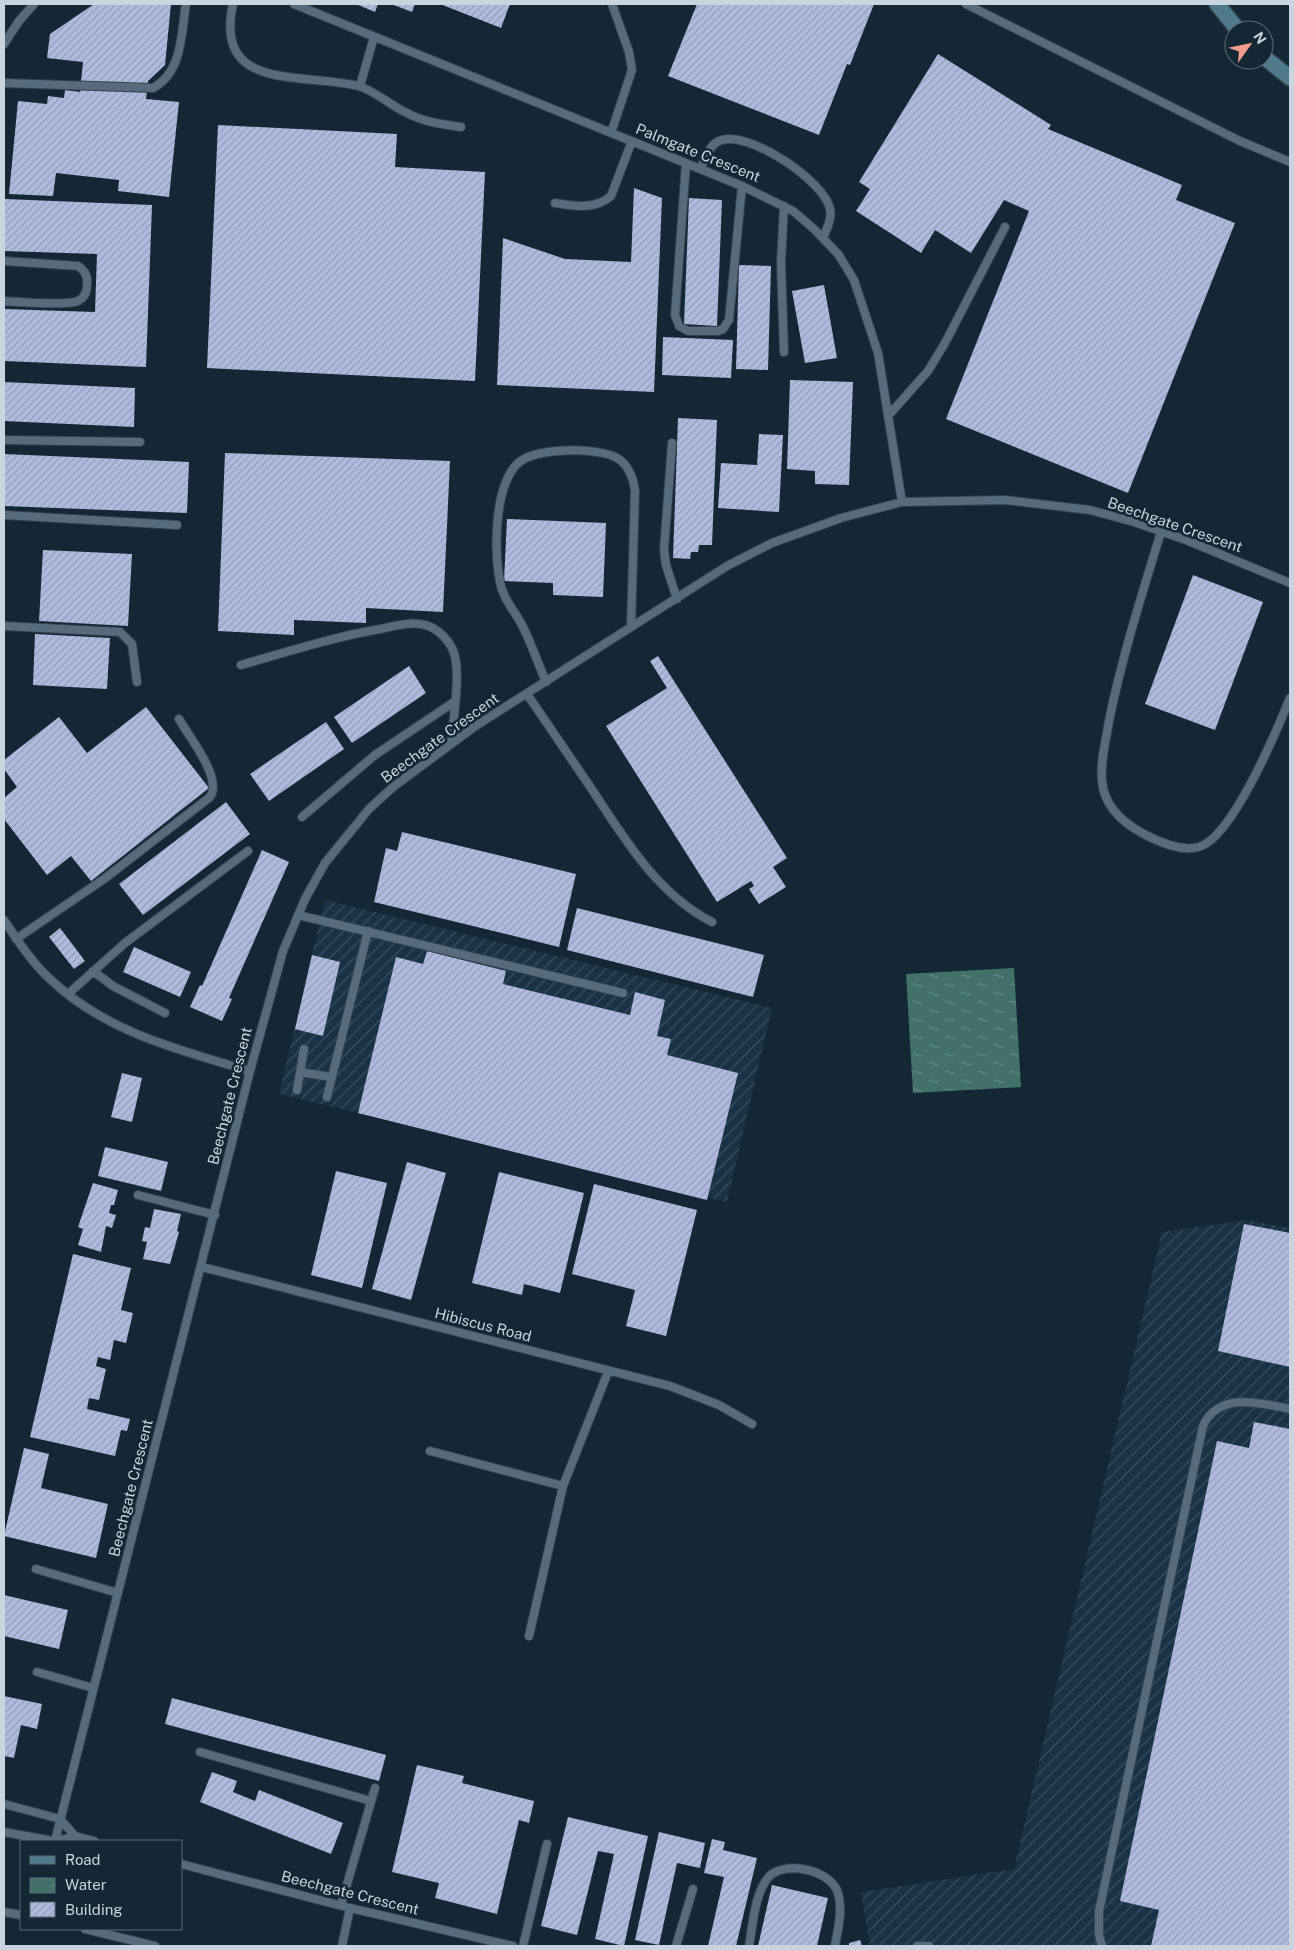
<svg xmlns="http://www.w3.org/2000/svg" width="1294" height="1950" viewBox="0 0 1294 1950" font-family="'Public Sans',sans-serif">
  <defs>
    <pattern id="industrial-furrows" width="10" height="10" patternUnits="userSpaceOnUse" patternTransform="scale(1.25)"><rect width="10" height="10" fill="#193245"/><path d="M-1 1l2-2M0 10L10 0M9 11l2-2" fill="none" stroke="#394f5f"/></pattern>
    <pattern id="water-ripples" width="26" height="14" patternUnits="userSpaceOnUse" patternTransform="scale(1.25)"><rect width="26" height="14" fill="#42716a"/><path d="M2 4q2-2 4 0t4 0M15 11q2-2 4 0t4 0" fill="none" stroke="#658b86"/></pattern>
    <pattern id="building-hatch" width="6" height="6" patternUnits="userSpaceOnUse" patternTransform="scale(1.25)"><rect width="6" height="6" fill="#b0bade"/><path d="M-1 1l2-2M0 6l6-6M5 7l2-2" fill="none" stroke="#939cb7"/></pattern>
  </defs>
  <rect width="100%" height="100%" fill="#132735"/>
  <path fill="url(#industrial-furrows)" d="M 325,900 L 772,1008 L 727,1202 L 279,1094 Z
    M 1248,1220 L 1290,1228 L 1290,1946 L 870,1946 L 861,1892 L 1014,1869 L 1162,1232 Z"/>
  <path fill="url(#water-ripples)" d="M 1014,968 L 1021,1087 L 913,1093 L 906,974 Z"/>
  <path fill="url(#building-hatch)" d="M 94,4 L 171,4 L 165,65 L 148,81 L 146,99 L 179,102 L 169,197 L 118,191 L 119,180 L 56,173 L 53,196 L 9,194 L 18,101 L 47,104 L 48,96 L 64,98 L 65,90 L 80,92 L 83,62 L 47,58 L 50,34 Z
    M 356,4 L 378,4 L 375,12 Z
    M 391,4 L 415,4 L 412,12 Z
    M 440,4 L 510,4 L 501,28 Z
    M 697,4 L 874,4 L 850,65 L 847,64 L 819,135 L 668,76 Z
    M 938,54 L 1051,125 L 1048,129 L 1182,185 L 1176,200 L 1235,223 L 1128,493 L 946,419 L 1029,211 L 1004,200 L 971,253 L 935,230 L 921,253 L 856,211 L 870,189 L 859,182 Z
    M 218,125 L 397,134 L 395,167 L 485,172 L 475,381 L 207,368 Z
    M 634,188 L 662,198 L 654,392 L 497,385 L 503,238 L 565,259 L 631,262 Z
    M 689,198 L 722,200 L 717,326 L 684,324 Z
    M 5,199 L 152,205 L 146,367 L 4,361 L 4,309 L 95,312 L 97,254 L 4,251 Z
    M 739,265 L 771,266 L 768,370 L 736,369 Z
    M 824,285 L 837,358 L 805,363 L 792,291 Z
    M 663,337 L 733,340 L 731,378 L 662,375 Z
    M 790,380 L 853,382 L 849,485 L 815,484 L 815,471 L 787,469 Z
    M 4,382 L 135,388 L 134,427 L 4,421 Z
    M 678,418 L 717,420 L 712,545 L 699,545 L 698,552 L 691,552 L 690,559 L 673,558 Z
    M 759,434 L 783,435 L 779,512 L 718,508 L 721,463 L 757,465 Z
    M 225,453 L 450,461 L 443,612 L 366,608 L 366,623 L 294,620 L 294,635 L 218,631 Z
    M 4,454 L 189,462 L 187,513 L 4,506 Z
    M 507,519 L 606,523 L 603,597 L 553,595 L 553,583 L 504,581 Z
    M 43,550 L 132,554 L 128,626 L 39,621 Z
    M 1193,575 L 1263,602 L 1215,730 L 1145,704 Z
    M 35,634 L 110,638 L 107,689 L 33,685 Z
    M 658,656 L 787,858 L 773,867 L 786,887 L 759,904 L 749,889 L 754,886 L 751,881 L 717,902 L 606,726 L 667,688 L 650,661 Z
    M 409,666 L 426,693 L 352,743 L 334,717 Z
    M 146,707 L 209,788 L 91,881 L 71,856 L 47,875 L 4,819 L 4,798 L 17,787 L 4,769 L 4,760 L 59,717 L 87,753 Z
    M 326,722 L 344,749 L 269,801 L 250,774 Z
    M 226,802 L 250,834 L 143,915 L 119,884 Z
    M 402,832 L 576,874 L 559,947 L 374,902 L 386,848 L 397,851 Z
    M 262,850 L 289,862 L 229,998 L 232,999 L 222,1021 L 190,1007 L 200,985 L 202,986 Z
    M 577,908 L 764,955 L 753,997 L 567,950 Z
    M 60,928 L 85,961 L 74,969 L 49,937 Z
    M 134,947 L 191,972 L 180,997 L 123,972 Z
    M 427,951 L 506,971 L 503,984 L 630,1015 L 635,992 L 665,1000 L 657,1036 L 671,1039 L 667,1055 L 738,1073 L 707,1200 L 358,1113 L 396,957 L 423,964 Z
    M 312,955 L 340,962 L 323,1036 L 295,1029 Z
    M 122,1073 L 142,1078 L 132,1122 L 111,1117 Z
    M 105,1147 L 168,1162 L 161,1191 L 98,1176 Z
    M 407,1162 L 446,1173 L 411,1300 L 372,1289 Z
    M 336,1171 L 387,1183 L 362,1288 L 311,1275 Z
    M 499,1172 L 584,1193 L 560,1293 L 524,1284 L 522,1295 L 472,1283 Z
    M 93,1183 L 118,1190 L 114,1205 L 111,1205 L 109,1213 L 116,1215 L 112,1228 L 106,1226 L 101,1252 L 78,1245 L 83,1229 L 78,1227 Z
    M 594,1184 L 697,1210 L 666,1336 L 626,1326 L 635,1290 L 572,1274 Z
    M 154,1209 L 181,1214 L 177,1231 L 179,1232 L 170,1264 L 143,1259 L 147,1242 L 142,1241 L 145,1227 L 150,1228 Z
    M 1244,1224 L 1290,1233 L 1290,1367 L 1218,1351 Z
    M 73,1254 L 131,1268 L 121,1310 L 133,1313 L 126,1343 L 114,1340 L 110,1360 L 98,1357 L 96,1366 L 106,1369 L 99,1400 L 89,1398 L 87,1409 L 130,1419 L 127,1431 L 121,1430 L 115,1456 L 30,1437 Z
    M 1254,1422 L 1290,1429 L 1290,1946 L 1151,1946 L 1159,1910 L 1120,1901 L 1217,1441 L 1249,1448 Z
    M 24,1448 L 49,1454 L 41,1488 L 108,1504 L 96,1558 L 4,1536 Z
    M 4,1595 L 68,1610 L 59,1649 L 4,1636 Z
    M 4,1696 L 42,1704 L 37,1729 L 21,1725 L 14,1758 L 4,1756 Z
    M 172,1698 L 386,1755 L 379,1781 L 165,1724 Z
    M 417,1765 L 464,1776 L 462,1783 L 534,1801 L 529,1823 L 519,1820 L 497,1914 L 435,1898 L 439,1883 L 392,1872 Z
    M 212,1772 L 237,1781 L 233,1792 L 255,1801 L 259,1790 L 343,1823 L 331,1854 L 200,1802 Z
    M 568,1817 L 648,1836 L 624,1946 L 595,1939 L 614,1854 L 598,1851 L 577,1935 L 541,1926 Z
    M 659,1832 L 705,1843 L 700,1868 L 677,1863 L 659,1945 L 635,1940 Z
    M 712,1839 L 725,1842 L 723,1850 L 757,1858 L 736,1946 L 708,1946 L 724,1877 L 704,1873 Z
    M 772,1885 L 828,1898 L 817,1946 L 758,1946 Z
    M 860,1940 L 862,1946 L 849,1946 L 849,1943 Z"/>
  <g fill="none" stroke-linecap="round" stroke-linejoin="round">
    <defs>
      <path id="lane" d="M 233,4 C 213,93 304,72 358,86 C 374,90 390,105 405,112 C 423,122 441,124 461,127
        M 294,4 L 742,186 L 793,211 L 814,229 L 838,254 L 854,280 L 878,353 L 902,502
        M 966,4 L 1240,141 L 1290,162
        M 4,44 L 19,21 L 34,4
        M 4,83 L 153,88 C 183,72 181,33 186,4
        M 360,86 L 374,37
        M 611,133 L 632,70 L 629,52 L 612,4
        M 686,163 L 675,315 L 679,326 L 688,331 L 718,331 L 723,329 L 729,320 L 742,186
        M 700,169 C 705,160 709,145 719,141 C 746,128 825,181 830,209 C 832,219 827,228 823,238
        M 555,203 C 574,206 595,210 611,196 L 632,141
        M 4,261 L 78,266 C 86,271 88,277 87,285 C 87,292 84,298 78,301 C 65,306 20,302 4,301
        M 784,352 L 781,262 L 784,206
        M 888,416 L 928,371 L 945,343 L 1005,227
        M 4,440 L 140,442
        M 672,443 L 664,550 L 666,565 L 677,599
        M 4,515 L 177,525
        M 1161,532 C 1142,594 1122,657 1109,721 C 1106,741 1100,761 1102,781 C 1104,805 1122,822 1142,833 C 1156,841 1182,852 1199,847 C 1232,838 1277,730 1290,698
        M 4,626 L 120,632 L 132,644 L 137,682
        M 241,665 C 287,652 333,637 380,629 C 395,626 411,621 425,625 C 438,628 450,641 454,653 C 461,674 453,721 451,744
        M 546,682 C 538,663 531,643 522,625 C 514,610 503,599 500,582 C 494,550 494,488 517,464 C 533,447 598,447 617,458 C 629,465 633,477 635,490 L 631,627
        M 527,694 C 548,725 570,757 591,788 C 624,838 657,894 712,922
        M 302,817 L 375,755 L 454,702
        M 298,915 L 623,993
        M 4,920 C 18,941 32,963 51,980 C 106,1032 179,1050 250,1071
        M 16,939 L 104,879 L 210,797 C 223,778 189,737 179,719
        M 93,971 L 113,986 L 165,1013
        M 68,994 L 125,943 L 248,851
        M 300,1072 L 331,1077
        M 297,1090 L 304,1049
        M 327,1097 L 368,931
        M 138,1195 L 215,1215
        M 202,1267 L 670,1386 L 719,1405 L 752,1424
        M 430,1451 L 563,1486
        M 36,1569 L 118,1593
        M 529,1636 L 563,1486 L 608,1372
        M 37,1672 L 93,1688
        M 200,1752 L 371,1801
        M 4,1804 L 60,1819 L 75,1836
        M 4,1832 L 53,1841
        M 55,1841 L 250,1071 L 283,951 L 305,899 L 325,863 L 369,809 L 393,787 L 474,727 L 727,566 L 772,543 L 841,518 L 902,502 L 1006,500 L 1090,510 L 1134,522 L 1186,540 L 1290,583
        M 57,1841 L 75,1836 L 94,1841
        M 181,1864 L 350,1908 L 513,1946
        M 341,1905 L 375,1788
        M 4,1912 L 21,1915
        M 85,1929 L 155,1946
        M 342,1946 L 350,1908
        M 523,1946 L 547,1844
        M 676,1946 L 693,1889
        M 749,1946 C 753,1925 754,1897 767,1879 C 781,1859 831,1869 838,1893 C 843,1911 838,1928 835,1946
        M 917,1946 L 929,1946
        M 1102,1946 L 1099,1935 L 1099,1911 L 1203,1426 C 1219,1391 1261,1403 1290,1409"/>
      <path id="secondary" d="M 1217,4 L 1238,30
        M 1264,57 L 1290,78"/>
    </defs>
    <use href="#lane" stroke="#34424f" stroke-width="10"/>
    <use href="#secondary" stroke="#34424f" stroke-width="18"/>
    <use href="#lane" stroke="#566c7d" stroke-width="8"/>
    <use href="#secondary" stroke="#4e7a8b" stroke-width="15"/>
  </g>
  <g text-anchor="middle" stroke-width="5" stroke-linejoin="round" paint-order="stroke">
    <g font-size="15" fill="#c9d5de" stroke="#132735">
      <text transform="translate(698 153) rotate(22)" y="5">Palmgate Crescent</text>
      <text transform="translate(1175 525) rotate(19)" y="5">Beechgate Crescent</text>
      <text transform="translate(440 738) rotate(-36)" y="5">Beechgate Crescent</text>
      <text transform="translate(230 1096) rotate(-76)" y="5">Beechgate Crescent</text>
      <text transform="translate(483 1325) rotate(14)" y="5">Hibiscus Road</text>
      <text transform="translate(131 1488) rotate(-76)" y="5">Beechgate Crescent</text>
      <text transform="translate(350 1893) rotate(14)" y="5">Beechgate Crescent</text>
    </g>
  </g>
  <rect width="1294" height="1950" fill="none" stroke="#c9d5de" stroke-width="10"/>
  <rect x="20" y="1840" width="162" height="90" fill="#132735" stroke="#5c6d79"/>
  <rect x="30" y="1856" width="25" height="8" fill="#4e7a8b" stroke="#5c6d79"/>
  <text x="65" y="1865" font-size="15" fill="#c9d5de">Road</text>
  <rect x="30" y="1878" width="25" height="15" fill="url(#water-ripples)" stroke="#5c6d79"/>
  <text x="65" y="1890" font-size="15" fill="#c9d5de">Water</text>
  <rect x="30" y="1902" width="25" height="15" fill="url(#building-hatch)" stroke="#5c6d79"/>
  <text x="65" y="1915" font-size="15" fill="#c9d5de">Building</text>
  <g transform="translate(1249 45) rotate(57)"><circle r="24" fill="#132735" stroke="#5c6d79"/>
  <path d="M0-4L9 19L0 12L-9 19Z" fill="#f49d8c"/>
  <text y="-8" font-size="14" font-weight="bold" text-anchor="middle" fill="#c9d5de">N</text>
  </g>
</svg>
